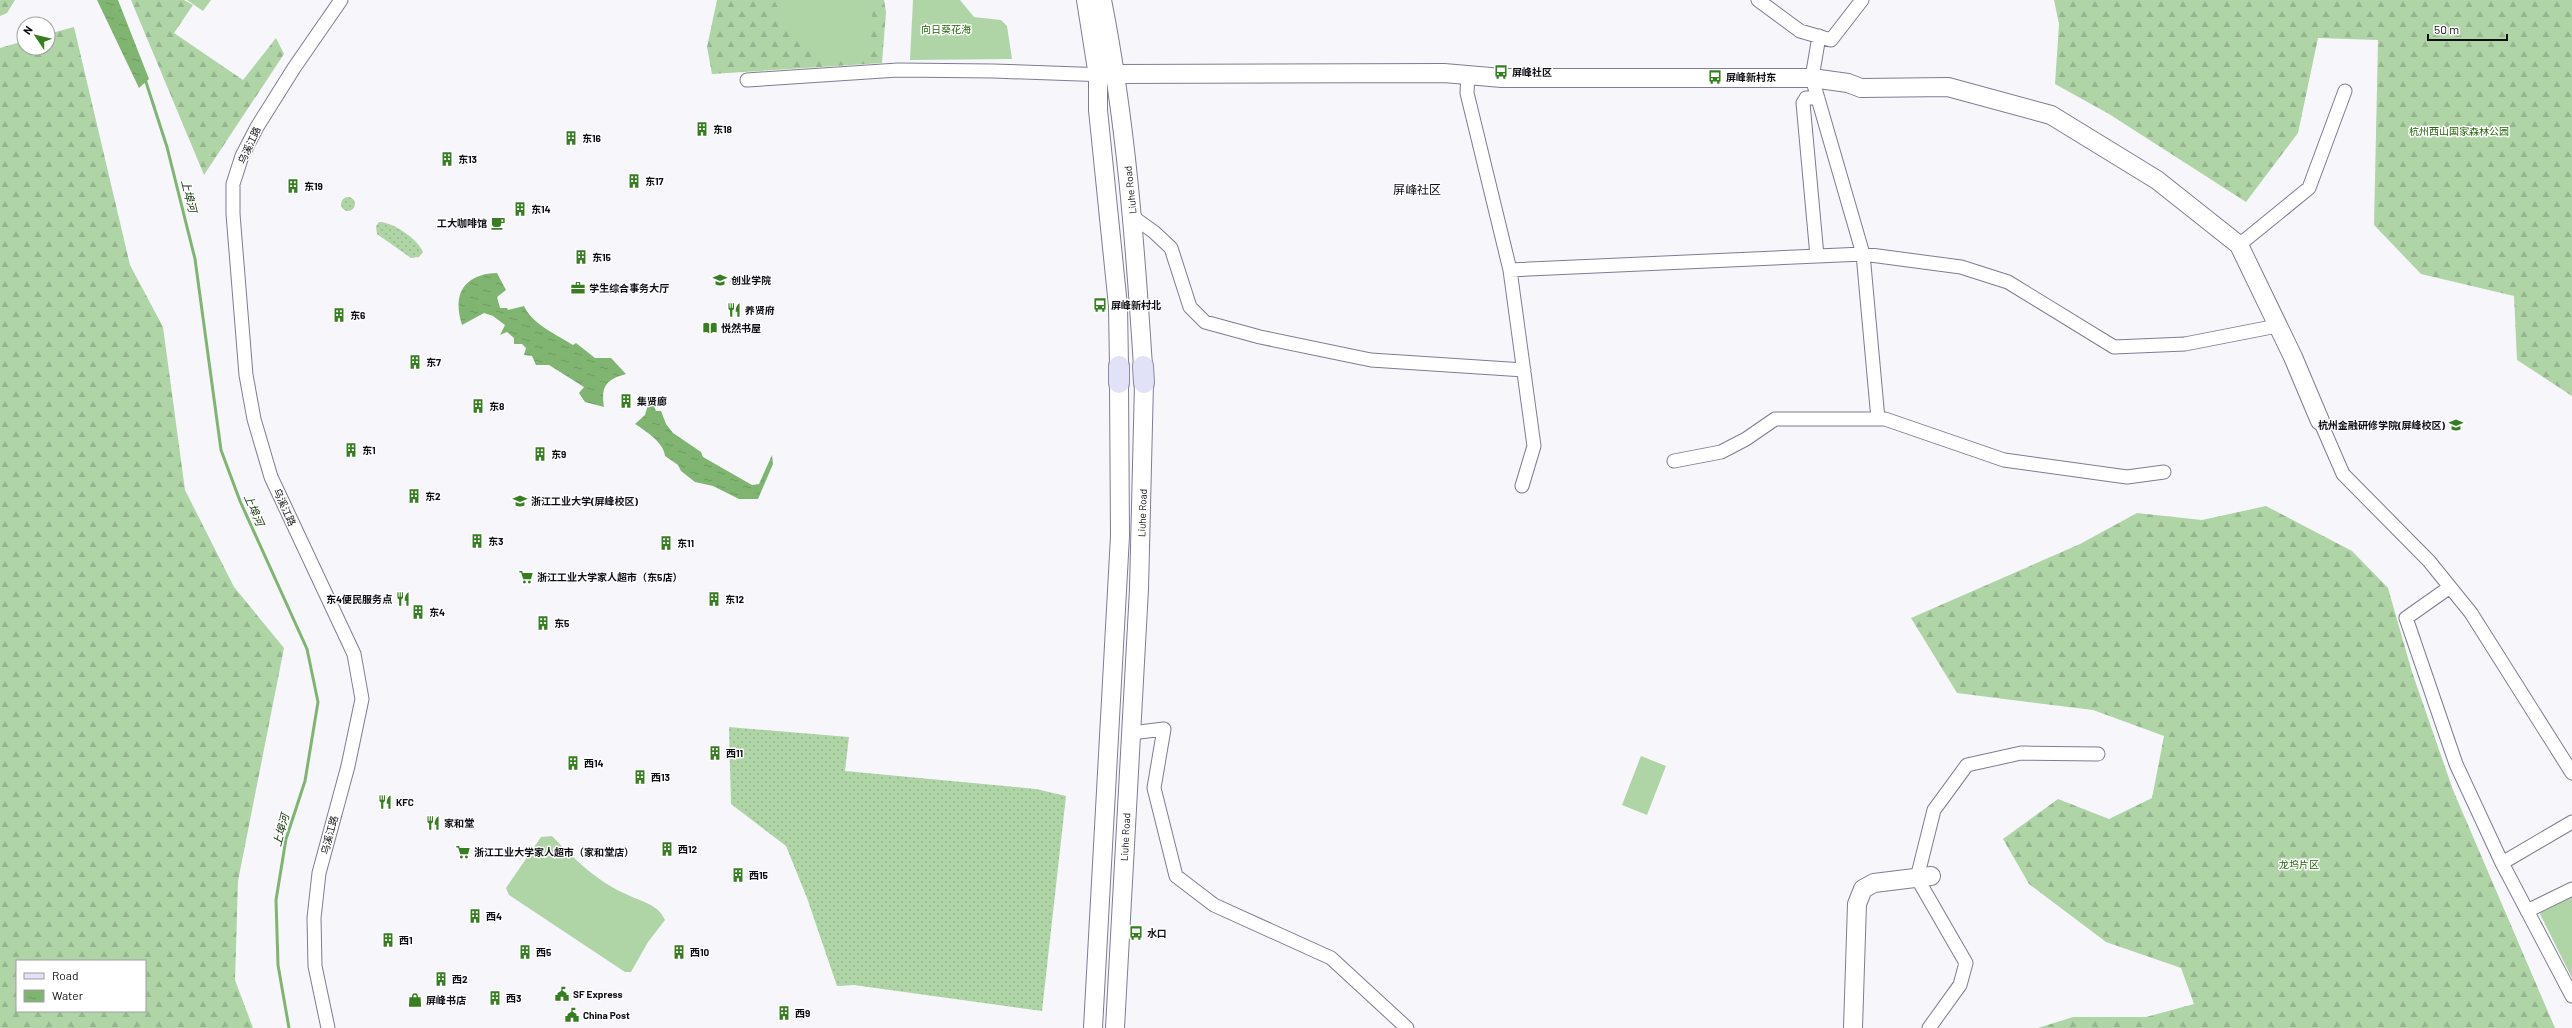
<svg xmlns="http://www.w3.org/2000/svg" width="2572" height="1028" viewBox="0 0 2572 1028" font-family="Barlow,'Noto Sans SC',sans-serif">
  <defs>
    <pattern id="grass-dots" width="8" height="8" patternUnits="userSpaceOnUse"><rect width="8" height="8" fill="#afd4a6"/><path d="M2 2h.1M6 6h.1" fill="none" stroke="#95b58e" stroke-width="1.8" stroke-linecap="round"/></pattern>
    <pattern id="forest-firs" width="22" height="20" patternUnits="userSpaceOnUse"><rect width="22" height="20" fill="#afd4a6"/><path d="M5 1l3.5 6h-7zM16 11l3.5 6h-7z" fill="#95b58e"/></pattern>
    <pattern id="water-ripples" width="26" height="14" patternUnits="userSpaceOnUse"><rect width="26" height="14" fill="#7fb571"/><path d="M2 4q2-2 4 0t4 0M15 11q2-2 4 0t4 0" fill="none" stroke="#6d9a61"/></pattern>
  </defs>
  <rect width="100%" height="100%" fill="#f7f7fb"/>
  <path fill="url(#grass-dots)" d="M341 204a7 7 0 1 1 14 0a7 7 0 1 1-14 0Z
    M 379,222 C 393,222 418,239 423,252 L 419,257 L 411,258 L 377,234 L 376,226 Z
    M 729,727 L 849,737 L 845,771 L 1036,789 L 1066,796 L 1042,1011 L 854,985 L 837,986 L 807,898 L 786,846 L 731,804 Z"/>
  <path fill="url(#forest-firs)" fill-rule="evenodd" d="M 0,0 L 15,0 L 7,13 L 0,16 Z
    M 131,0 L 184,0 L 193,5 L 174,33 L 243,80 L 276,38 L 284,54 L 204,175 Z
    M 717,0 L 884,0 L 886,12 L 882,63 L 712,74 L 707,47 Z
    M 2054,0 L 2572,0 L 2572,396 L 2517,360 L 2514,296 L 2421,274 L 2374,225 L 2378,40 L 2318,38 L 2298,133 L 2246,202 L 2109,114 L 2055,84 L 2059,24 Z
    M 74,27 L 130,265 L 163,327 L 185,490 L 234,587 L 284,648 L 238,881 L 235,980 L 253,1028 L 0,1028 L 0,48 L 24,41 L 24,48 L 48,48 L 48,34 ZM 17,961 L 145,961 L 145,1011 L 17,1011 Z
    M 2266,506 L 2352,551 L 2388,588 L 2412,672 L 2453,790 L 2555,1028 L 2038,1028 L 2073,1017 L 2146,1017 L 2194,1004 L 2181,968 L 2106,942 L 2029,884 L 2003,839 L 2058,799 L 2109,819 L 2152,798 L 2164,736 L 2093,710 L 1957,693 L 1911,618 L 2080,544 L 2137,513 L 2202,520 Z"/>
  <path fill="#afd4a6" d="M 187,0 L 211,0 L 203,11 Z
    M 774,0 L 873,0 L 870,60 L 830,61 L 788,28 Z
    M 913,0 L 960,0 L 974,17 L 1001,20 L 1007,26 L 1012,59 L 910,60 Z
    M 1641,756 L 1666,766 L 1647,815 L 1622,805 Z
    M 552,836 C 574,859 599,883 628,895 C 642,902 658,904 665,920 L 648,942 L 631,972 L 625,972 L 509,895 L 506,888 L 541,837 Z
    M 2572,895 L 2572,978 L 2539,912 Z"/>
  <path fill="url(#water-ripples)" d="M 97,0 L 118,0 L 149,79 L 139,88 Z
    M 497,273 L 506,290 L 497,297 L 500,308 L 507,308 L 508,310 L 524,306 C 533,325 556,334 573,345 L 576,343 L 595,358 L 611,358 L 626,374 C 605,380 601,387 604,407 L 585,402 L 579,393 L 584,387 L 549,365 L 536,365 L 532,356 L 524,355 L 526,348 L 522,344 L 514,344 L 514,338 L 507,332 L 500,335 L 505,325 L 493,316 L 484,313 L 462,325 C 452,294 464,274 497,273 Z
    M 650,398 L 656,411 L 661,411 L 666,424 L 673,433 L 701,452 L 703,457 L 752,485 L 759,484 L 772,455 L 773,464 L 758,499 L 739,499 L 713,486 L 695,482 L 681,471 L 678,465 L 665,456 C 664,443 646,431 635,424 L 645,415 Z"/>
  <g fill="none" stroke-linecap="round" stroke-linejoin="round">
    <path stroke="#7fb571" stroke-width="3" d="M 145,79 L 167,147 L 195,259 L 221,450 L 240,501 L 307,649 L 318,702 L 305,781 L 286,839 L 276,900 L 278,965 L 289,1028"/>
    <defs>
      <path id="street" d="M 1758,0 L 1800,31 L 1831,40 L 1862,0
        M 1819,36 L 1812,78 L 1863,254 L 1878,419
        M 1468,74 L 1467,93 L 1510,270 L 1534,446 L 1522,486
        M 747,80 L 898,70 L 993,71 L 1107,75
        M 1133,217 L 1154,232 L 1171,248 L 1190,307 L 1205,322 L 1260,337 L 1371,360 L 1524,370
        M 2239,245 L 2309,188 L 2345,91
        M 1817,256 L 1803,103 L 1806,98 L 1818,98
        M 1510,270 L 1863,254 L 1961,267 L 2008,282 L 2114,347 L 2185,344 L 2277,326
        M 2320,421 L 2343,474 L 2429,561 L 2471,613 L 2572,773
        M 1674,461 L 1721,452 L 1746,439 L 1775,419 L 1885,419 L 2004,460 L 2127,477 L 2164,472
        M 2450,587 L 2406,618 L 2456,764 L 2502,863 L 2572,996
        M 1131,733 L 1164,729 L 1154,788 L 1176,876 L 1214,905 L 1331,958 L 1407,1028
        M 2502,863 L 2572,822
        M 2527,911 L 2572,889
        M 328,1028 L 315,966 L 314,918 L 319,873 L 348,766 L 362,699 L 354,654 L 271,477 L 254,419 L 246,375 L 233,214 L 233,184 L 242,156 L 257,127 L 294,68 L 341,0
        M 1929,1028 L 1960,985 L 1966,963 L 1917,878 L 1934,810 L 1967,765 L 2021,753 L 2098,754"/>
      <path id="secondary" d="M 1086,0 L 1098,76 L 1098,110 L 1118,306 L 1119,366
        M 1102,0 C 1126,121 1135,243 1143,366
        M 1116,74 L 1444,73 L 1502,78 L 1812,78 L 1848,83 L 1861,88 L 1948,87 L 2051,115 L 2157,180 L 2239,245 L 2293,357 L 2320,421
        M 1093,1028 L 1120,536 L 1119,383
        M 1115,1028 L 1139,589 L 1144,383
        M 1853,1028 L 1857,904 L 1863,889 L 1874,883 L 1931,876"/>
      <path id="primary" d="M 1119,366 L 1119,383
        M 1143,366 L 1144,383"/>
    </defs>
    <use href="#street" stroke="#7d7d91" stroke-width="15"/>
    <use href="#secondary" stroke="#7d7d91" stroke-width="20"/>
    <use href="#primary" stroke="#8a8aa5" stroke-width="22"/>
    <use href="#street" stroke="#fff" stroke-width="13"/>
    <use href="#secondary" stroke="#fff" stroke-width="18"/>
    <use href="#primary" stroke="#e1e1f8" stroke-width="20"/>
  </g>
  <defs>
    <symbol id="bus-bare" viewBox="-9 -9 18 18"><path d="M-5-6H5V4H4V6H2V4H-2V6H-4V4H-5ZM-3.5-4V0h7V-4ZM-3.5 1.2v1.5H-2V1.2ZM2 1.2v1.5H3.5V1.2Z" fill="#377d21" stroke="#fff" stroke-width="2.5" paint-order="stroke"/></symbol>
    <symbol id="building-bare" viewBox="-9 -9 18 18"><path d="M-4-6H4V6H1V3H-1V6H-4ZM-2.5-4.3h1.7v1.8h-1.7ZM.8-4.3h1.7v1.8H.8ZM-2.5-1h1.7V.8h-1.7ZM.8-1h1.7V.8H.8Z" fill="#377d21" stroke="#fff" stroke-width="2.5" paint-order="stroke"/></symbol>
    <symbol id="cafe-bare" viewBox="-9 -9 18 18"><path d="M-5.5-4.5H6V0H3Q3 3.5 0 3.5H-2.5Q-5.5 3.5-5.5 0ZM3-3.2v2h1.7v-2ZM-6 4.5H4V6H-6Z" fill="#377d21" stroke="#fff" stroke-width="2.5" paint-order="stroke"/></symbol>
    <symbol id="university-bare" viewBox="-9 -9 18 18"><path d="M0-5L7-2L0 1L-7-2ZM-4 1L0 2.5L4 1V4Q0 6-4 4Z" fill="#377d21" stroke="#fff" stroke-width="2.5" paint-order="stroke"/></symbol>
    <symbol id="office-bare" viewBox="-9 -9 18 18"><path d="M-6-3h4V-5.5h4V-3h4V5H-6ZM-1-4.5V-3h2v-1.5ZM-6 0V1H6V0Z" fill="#377d21" stroke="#fff" stroke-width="2.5" paint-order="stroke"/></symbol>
    <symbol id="restaurant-bare" viewBox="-9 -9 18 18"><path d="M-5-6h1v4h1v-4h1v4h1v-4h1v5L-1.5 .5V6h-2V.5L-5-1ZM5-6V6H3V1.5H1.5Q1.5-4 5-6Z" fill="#377d21" stroke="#fff" stroke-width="2.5" paint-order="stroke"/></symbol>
    <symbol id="library-bare" viewBox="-9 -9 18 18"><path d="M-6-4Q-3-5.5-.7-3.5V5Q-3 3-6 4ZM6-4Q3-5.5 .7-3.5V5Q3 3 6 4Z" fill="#377d21" stroke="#fff" stroke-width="2.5" paint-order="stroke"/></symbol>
    <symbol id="supermarket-bare" viewBox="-9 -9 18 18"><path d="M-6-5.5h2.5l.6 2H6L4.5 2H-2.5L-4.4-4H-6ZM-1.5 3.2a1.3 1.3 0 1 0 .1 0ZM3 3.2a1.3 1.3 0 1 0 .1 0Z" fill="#377d21" stroke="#fff" stroke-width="2.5" paint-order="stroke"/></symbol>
    <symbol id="civic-bare" viewBox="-9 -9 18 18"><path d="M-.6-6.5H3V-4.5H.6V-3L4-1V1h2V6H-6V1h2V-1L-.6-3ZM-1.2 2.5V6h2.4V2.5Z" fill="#377d21" stroke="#fff" stroke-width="2.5" paint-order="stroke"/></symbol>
    <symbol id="shop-bare" viewBox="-9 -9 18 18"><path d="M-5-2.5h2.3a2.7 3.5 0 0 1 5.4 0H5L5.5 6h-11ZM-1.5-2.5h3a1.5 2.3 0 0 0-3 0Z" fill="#377d21" stroke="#fff" stroke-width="2.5" paint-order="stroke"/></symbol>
  </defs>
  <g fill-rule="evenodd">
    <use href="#bus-bare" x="1491" y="62" width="20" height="20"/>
    <use href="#bus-bare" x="1705" y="67" width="20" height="20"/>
    <use href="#building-bare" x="692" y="119" width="20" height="20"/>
    <use href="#building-bare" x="561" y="128" width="20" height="20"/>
    <use href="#building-bare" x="437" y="149" width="20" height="20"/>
    <use href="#building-bare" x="624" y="171" width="20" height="20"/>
    <use href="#building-bare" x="283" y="176" width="20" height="20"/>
    <use href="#building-bare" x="510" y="199" width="20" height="20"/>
    <use href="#cafe-bare" x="488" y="213" width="20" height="20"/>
    <use href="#building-bare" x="571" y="247" width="20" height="20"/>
    <use href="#university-bare" x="710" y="270" width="20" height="20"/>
    <use href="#office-bare" x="568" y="278" width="20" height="20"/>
    <use href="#bus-bare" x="1090" y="295" width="20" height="20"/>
    <use href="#restaurant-bare" x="724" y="300" width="20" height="20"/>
    <use href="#building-bare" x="329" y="305" width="20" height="20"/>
    <use href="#library-bare" x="700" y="318" width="20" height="20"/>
    <use href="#building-bare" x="405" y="352" width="20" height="20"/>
    <use href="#building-bare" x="616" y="391" width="20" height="20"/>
    <use href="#building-bare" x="468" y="396" width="20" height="20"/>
    <use href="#university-bare" x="2446" y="415" width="20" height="20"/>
    <use href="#building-bare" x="341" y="440" width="20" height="20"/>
    <use href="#building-bare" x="530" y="444" width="20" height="20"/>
    <use href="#building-bare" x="404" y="486" width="20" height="20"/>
    <use href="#university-bare" x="510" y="491" width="20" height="20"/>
    <use href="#building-bare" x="467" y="531" width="20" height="20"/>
    <use href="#building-bare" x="656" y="533" width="20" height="20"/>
    <use href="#supermarket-bare" x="516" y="567" width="20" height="20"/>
    <use href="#restaurant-bare" x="393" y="589" width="20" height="20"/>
    <use href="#building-bare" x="704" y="589" width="20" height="20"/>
    <use href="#building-bare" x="408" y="602" width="20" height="20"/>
    <use href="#building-bare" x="533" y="613" width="20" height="20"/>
    <use href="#building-bare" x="705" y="743" width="20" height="20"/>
    <use href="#building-bare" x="563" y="753" width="20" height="20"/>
    <use href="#building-bare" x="630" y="767" width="20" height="20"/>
    <use href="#restaurant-bare" x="375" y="792" width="20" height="20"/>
    <use href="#restaurant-bare" x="423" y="813" width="20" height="20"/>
    <use href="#building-bare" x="657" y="839" width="20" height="20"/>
    <use href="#supermarket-bare" x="453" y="842" width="20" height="20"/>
    <use href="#building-bare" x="728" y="865" width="20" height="20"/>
    <use href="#building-bare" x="465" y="906" width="20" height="20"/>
    <use href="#bus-bare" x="1126" y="923" width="20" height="20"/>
    <use href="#building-bare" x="378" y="930" width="20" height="20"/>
    <use href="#building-bare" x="515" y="942" width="20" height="20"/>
    <use href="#building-bare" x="669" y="942" width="20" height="20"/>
    <use href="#building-bare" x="431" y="969" width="20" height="20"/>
    <use href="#civic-bare" x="552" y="984" width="20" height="20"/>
    <use href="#building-bare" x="485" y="988" width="20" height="20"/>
    <use href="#shop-bare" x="405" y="990" width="20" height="20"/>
    <use href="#building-bare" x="774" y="1003" width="20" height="20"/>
    <use href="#civic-bare" x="562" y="1005" width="20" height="20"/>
  </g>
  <g text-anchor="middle" stroke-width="3" stroke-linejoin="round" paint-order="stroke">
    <g font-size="10" fill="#236807" stroke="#fff">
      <text x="946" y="33">向日葵花海</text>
      <text x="2459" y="135">杭州西山国家森林公园</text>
      <text x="2299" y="868">龙坞片区</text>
    </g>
    <g font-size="10" font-weight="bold" fill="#0e0e15" stroke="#fff" text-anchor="start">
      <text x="1512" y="76">屏峰社区</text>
      <text x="1726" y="81">屏峰新村东</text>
      <text x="713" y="133">东18</text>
      <text x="582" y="142">东16</text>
      <text x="458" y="163">东13</text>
      <text x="645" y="185">东17</text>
      <text x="304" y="190">东19</text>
      <text x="531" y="213">东14</text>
      <text x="487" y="227" text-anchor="end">工大咖啡馆</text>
      <text x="592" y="261">东15</text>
      <text x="731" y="284">创业学院</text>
      <text x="589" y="292">学生综合事务大厅</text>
      <text x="1111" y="309">屏峰新村北</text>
      <text x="745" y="314">养贤府</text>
      <text x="350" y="319">东6</text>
      <text x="721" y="332">悦然书屋</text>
      <text x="426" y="366">东7</text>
      <text x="637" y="405">集贤廊</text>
      <text x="489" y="410">东8</text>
      <text x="2445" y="429" text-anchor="end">杭州金融研修学院(屏峰校区)</text>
      <text x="362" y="454">东1</text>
      <text x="551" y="458">东9</text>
      <text x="425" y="500">东2</text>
      <text x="531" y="505">浙江工业大学(屏峰校区)</text>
      <text x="488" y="545">东3</text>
      <text x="677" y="547">东11</text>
      <text x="537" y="581">浙江工业大学家人超市（东5店）</text>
      <text x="392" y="603" text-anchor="end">东4便民服务点</text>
      <text x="725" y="603">东12</text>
      <text x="429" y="616">东4</text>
      <text x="554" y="627">东5</text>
      <text x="726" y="757">西11</text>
      <text x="584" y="767">西14</text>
      <text x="651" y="781">西13</text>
      <text x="396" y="806">KFC</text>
      <text x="444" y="827">家和堂</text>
      <text x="678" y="853">西12</text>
      <text x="474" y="856">浙江工业大学家人超市（家和堂店）</text>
      <text x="749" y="879">西15</text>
      <text x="486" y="920">西4</text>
      <text x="1147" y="937">水口</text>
      <text x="399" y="944">西1</text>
      <text x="536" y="956">西5</text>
      <text x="690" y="956">西10</text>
      <text x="452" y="983">西2</text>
      <text x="573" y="998">SF Express</text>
      <text x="506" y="1002">西3</text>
      <text x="426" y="1004">屏峰书店</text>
      <text x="795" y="1017">西9</text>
      <text x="583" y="1019">China Post</text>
    </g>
    <g font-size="10" fill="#0e0e15" stroke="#fff">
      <text transform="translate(249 145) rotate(-65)" y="4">乌溪江路</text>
      <text transform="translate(1130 190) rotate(-96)" y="4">Liuhe Road</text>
      <text transform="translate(285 507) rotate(66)" y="4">乌溪江路</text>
      <text transform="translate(1142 513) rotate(-88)" y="4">Liuhe Road</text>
      <text transform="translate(329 835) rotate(-75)" y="4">乌溪江路</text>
      <text transform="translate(1125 837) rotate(-87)" y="4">Liuhe Road</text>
    </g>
    <g font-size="11" font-style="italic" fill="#0f3404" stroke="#fff">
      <text transform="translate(189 196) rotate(76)" y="4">上埠河</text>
      <text transform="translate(254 510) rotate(66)" y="4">上埠河</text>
      <text transform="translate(281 830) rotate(-75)" y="4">上埠河</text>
    </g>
    <g font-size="12" fill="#0e0e15" stroke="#fff">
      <text x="1417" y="194">屏峰社区</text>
    </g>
  </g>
  <rect x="16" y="960" width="130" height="52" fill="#ffffff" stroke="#9f9fa1"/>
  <rect x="24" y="973" width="20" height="6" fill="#e1e1f8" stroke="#9f9fa1"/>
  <text x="52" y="980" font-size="12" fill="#0e0e15">Road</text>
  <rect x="24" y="990" width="20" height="12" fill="url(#water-ripples)" stroke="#9f9fa1"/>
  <text x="52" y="1000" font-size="12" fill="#0e0e15">Water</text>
  <g transform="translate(36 36) rotate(305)"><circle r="19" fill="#ffffff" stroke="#9f9fa1"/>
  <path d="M0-3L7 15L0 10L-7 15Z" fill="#377d21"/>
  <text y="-6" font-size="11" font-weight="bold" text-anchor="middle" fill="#0e0e15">N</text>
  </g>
  <path d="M2428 34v6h79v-6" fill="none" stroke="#0e0e15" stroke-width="2"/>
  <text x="2434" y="34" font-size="12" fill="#0e0e15" stroke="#ffffff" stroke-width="3" paint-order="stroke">50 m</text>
</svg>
